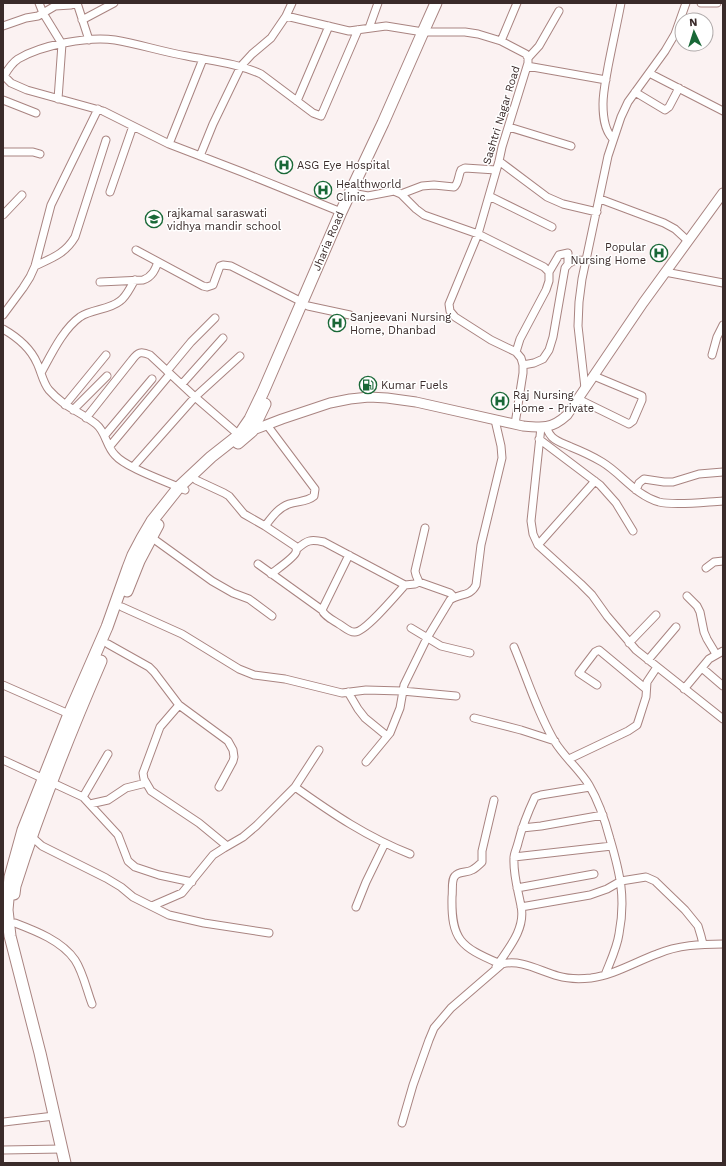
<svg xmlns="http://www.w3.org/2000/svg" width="726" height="1166" viewBox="0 0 726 1166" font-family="'Work Sans',sans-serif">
  <rect width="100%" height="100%" fill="#fbf2f2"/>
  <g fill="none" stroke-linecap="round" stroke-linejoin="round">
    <defs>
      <path id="minor" d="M 39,3 L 43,13 L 62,44 L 58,99
        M 77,3 L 89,40
        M 701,3 L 717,3
        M 286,16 L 349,31 L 386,26 L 423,32 L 465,32 L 478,34 L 501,41 L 526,54 L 528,58 L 528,63 L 502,147 L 499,161 L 478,234 L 449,304 L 450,311 L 455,317 L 491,340 L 516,352 L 521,358 L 523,365 L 523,373 L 515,424
        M 82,20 L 114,3
        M 3,26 L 26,18 L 38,16 L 55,6 L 71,5 L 77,3
        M 369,28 L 378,3
        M 501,41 L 517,3
        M 528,58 L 539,46 L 559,11
        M 527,66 L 606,80
        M 649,73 L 723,111
        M 635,92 L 665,110 L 669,107 L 679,88
        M 3,100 L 36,113
        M 297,101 L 329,26
        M 509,127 L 571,146
        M 613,139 C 604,130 603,116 603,104 C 603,92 606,79 608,67 C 612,46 617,24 621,3
        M 169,144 L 203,59
        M 3,152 L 33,152 L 40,154
        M 200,156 L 213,124 L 241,66 L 252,54 L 271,38 L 286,16 L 292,3
        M 499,161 L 547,197 L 563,204 L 597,212
        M 351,190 L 357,194 L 368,196 L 394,191 L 401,194 L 416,209 L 424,215 L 478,234 L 544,267 L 549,272 L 549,281 L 546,290 L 520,339 L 516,352
        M 110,192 L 133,126
        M 401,194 L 422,186 L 434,185 L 454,187 C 459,183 458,176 461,170 L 465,168 L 496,170
        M 489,196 L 552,227
        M 600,199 L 664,223 L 675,229 L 688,241
        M 341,212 L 242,172 L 169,144 L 103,111 L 27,90 L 11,83 L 4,76 C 8,69 12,63 18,59 C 41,45 89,36 115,40 C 139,44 163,52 187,56 C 212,61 237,63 261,74 L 313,113 L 321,116 L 358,30
        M 3,215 L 22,195
        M 136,250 L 203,286 L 207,287 L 213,285 L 220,266 L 223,265 L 231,266 L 302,302
        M 35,266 C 52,258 65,254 75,237 L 106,140
        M 549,272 L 559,255 L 568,253 L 568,263
        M 665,272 L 723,283
        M 100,282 L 143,280 C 152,277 155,270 158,262
        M 308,306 L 350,315
        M 3,315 L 23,288 L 30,277 L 35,266 L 51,205 L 98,109
        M 3,329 C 17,337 30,347 37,363 C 41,371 43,383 49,390 C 64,407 79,411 96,424 C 106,432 106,446 115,455 C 126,468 168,482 185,490
        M 712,355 L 717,337 L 723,325
        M 523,365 L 534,363 L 543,359 L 549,350 L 553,337 L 565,268 C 571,259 577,260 587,260
        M 167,371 L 191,342 L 215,318
        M 41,373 C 51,355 63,329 80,317 C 92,309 109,310 120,301 C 127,296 130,287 135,280
        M 182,384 L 223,338
        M 585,388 L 578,326 L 579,302 L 582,279 L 608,156 L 621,117 L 628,102 L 665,51 L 675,34 L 686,3
        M 578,399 L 627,423 L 629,424 L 633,421 L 642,400 L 642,396 L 594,376
        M 65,405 L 106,355
        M 73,410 L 107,376
        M 86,418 L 132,360 C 138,352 141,351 150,355 L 195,397 L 239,435
        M 541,427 L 531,521 L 533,534 L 538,545 L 581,584 L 592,595 L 607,616 L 636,650 L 723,719
        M 546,427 C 548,431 549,434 552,437 C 557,442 565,444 571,447 C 581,451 592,456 602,462 C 622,474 635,495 659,502 C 675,506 705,502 723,501
        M 105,435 L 152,379
        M 539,439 L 600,485 L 616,503 L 633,531
        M 110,446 L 170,374
        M 133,467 L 195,397 L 240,356
        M 196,480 L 224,493 L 229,496 L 244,514 L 265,526 L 295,546 C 296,548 297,549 296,552 C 294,558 277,569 271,574
        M 636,490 L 639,483 L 644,479 L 664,482 L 673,482 L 699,474 L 723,472
        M 265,526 C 272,517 278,508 289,504 C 298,501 307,502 314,496 L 315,489 L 267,425
        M 151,537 L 212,581 L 233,593 L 249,599 L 272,616
        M 538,545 L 595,481
        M 297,549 C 307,540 311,539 324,542 L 405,585 L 415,584 L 419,582 L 450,593 L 454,597
        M 349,555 L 322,610 C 324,616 333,620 339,624 C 343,626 350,633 355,632 C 365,632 397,594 405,585
        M 258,564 L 322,610
        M 706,568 L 714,562 L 723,561
        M 419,582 L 416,575 L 415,571 L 425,528
        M 687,596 L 697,606 L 700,612 L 704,632 L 707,639 L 716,654
        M 122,607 L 182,634 L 239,669 L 254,675 L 285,679 L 342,693 L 366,690 L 402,691 L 456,696
        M 411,628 L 441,646 L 470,653
        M 629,643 L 656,615
        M 108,644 L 149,667 L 154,672 L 179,705 L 228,741 L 233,750 L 234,757 L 233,761 L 219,787
        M 514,647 C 527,678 538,714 555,742 C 565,758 580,770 589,785 C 599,802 605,820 610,839 C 620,873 626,898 619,934 C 617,948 610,962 605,975
        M 648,660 L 676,627
        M 702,668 L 723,686
        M 3,685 L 69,714
        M 597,685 L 579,673 L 595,652 L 599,650 L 646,689
        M 684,689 L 709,659 L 723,651
        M 348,692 L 358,709 L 365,718 L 387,736
        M 179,705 L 160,727 L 143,773 L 144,779 L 151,791 L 199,823 L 227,846
        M 474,718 L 521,730 L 555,741
        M 569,759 L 628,731 L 637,725 L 639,719 L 646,697 L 647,682 L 657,667
        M 3,760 L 83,797 L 118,835 L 128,861 L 135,867 L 159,875 L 192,882
        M 366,762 L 390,733 L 400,708 L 404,685 L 427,638 L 450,600 C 460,593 470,597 476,585 L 481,545 L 502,458 L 501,446 L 495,420
        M 295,787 C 333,814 367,837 410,854
        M 83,797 L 108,754
        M 494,800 L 482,851 L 482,862 C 479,865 476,868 472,870 C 467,873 459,871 455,876 C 451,880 453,891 452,897 C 451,940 461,947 498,963
        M 90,804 L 108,800 L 126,788 L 146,783
        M 522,828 L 541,826 L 603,815
        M 32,837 L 42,846 L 106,878 L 121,887 L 133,897 L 169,915 L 204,923 L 269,933
        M 514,857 L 612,846
        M 517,888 L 594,874
        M 152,906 L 182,893 L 213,855 L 224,848 L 243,837 L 256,826 L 295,787 L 319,750
        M 356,907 L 366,882 L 385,843
        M 521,907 L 590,895 L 607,889 L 621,881 L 646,877 L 655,881 L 685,910 L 698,926 L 701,936 L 703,944
        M 15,923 C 36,931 62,941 75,960 C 83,972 87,991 92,1004
        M 496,967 C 508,949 526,929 521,906 C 518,890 513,874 514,858 C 514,853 517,848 518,843 C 522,827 528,812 535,797 L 541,795 L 590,787
        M 4,1122 L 54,1116
        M 402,1123 L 413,1085 L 429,1040 L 434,1028 L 451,1008 L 502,964 C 521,959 540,971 558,976 C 568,979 581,979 591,978 C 614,975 635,962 657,954 C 678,945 701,944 723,944
        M 3,1150 L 62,1149"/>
      <path id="major" d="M 248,432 L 282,419 L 330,403 L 350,399 L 369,397 L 387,398 L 416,402 L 523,426 C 542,428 552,429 567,415 L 643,303 L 723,193"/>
      <path id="highway" d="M 238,443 L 252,431 L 265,404
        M 127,591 L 139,561 L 158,525
        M 14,894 L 15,886 C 39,810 69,735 101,661
        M 65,1163 L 40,1053 L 10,936 L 7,910 L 10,877 L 23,830 L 69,714 L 107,627 L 128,568 L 133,555 L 142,538 L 152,521 L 179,487 L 211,457 L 239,435 L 250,419 L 263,392 L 341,212 L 383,123 L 423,32 L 436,3"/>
    </defs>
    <use href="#minor" stroke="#a98481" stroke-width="9"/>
    <use href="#major" stroke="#a98481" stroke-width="11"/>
    <use href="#highway" stroke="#a98481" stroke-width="13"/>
    <use href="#minor" stroke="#fff" stroke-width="7"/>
    <use href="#major" stroke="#fff" stroke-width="9"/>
    <use href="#highway" stroke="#fff" stroke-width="11"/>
  </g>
  <defs>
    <symbol id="hospital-ring" viewBox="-11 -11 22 22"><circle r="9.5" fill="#fff" stroke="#196837" stroke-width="1.5"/><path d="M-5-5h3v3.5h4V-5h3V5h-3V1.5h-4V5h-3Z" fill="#196837"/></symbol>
    <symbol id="school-ring" viewBox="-11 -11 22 22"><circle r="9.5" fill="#fff" stroke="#196837" stroke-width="1.5"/><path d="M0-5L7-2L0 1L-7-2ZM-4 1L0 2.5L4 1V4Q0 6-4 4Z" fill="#196837"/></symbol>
    <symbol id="fuel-ring" viewBox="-11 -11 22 22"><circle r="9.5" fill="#fff" stroke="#196837" stroke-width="1.5"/><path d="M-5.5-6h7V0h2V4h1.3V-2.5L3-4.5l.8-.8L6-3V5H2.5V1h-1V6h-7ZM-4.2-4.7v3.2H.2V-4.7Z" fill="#196837"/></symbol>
  </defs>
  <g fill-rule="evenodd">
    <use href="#hospital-ring" x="274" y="155" width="20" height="20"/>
    <use href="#hospital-ring" x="313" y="180" width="20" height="20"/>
    <use href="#school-ring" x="144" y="209" width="20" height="20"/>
    <use href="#hospital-ring" x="649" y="243" width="20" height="20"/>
    <use href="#hospital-ring" x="327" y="313" width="20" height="20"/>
    <use href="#fuel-ring" x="358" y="375" width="20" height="20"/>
    <use href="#hospital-ring" x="490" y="391" width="20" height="20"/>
  </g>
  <g text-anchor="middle" stroke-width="3" stroke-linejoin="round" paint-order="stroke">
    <g font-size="11" fill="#3a2b2a" stroke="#fff">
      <text transform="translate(501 115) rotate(-73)" y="4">Sashtri Nagar Road</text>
      <text transform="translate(328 241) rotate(-67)" y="4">Jharia Road</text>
    </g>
    <g font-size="11" fill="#3a2b2a" stroke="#fff" text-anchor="start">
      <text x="297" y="169">ASG Eye Hospital</text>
      <text x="336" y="188">Healthworld<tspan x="336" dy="13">Clinic</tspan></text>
      <text x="167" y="217">rajkamal saraswati<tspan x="167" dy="13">vidhya mandir school</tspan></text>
      <text x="646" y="251" text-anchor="end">Popular<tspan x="646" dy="13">Nursing Home</tspan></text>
      <text x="350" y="321">Sanjeevani Nursing<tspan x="350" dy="13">Home, Dhanbad</tspan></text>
      <text x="381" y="389">Kumar Fuels</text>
      <text x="513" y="399">Raj Nursing<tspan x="513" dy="13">Home - Private</tspan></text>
    </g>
  </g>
  <rect width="726" height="1166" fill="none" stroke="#3a2b2a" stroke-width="8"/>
  <g transform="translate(694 32) rotate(356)"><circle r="19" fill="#ffffff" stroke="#b0aaaa"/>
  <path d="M0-3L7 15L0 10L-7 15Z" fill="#196837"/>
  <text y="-6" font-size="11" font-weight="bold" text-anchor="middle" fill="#3a2b2a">N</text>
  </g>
</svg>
